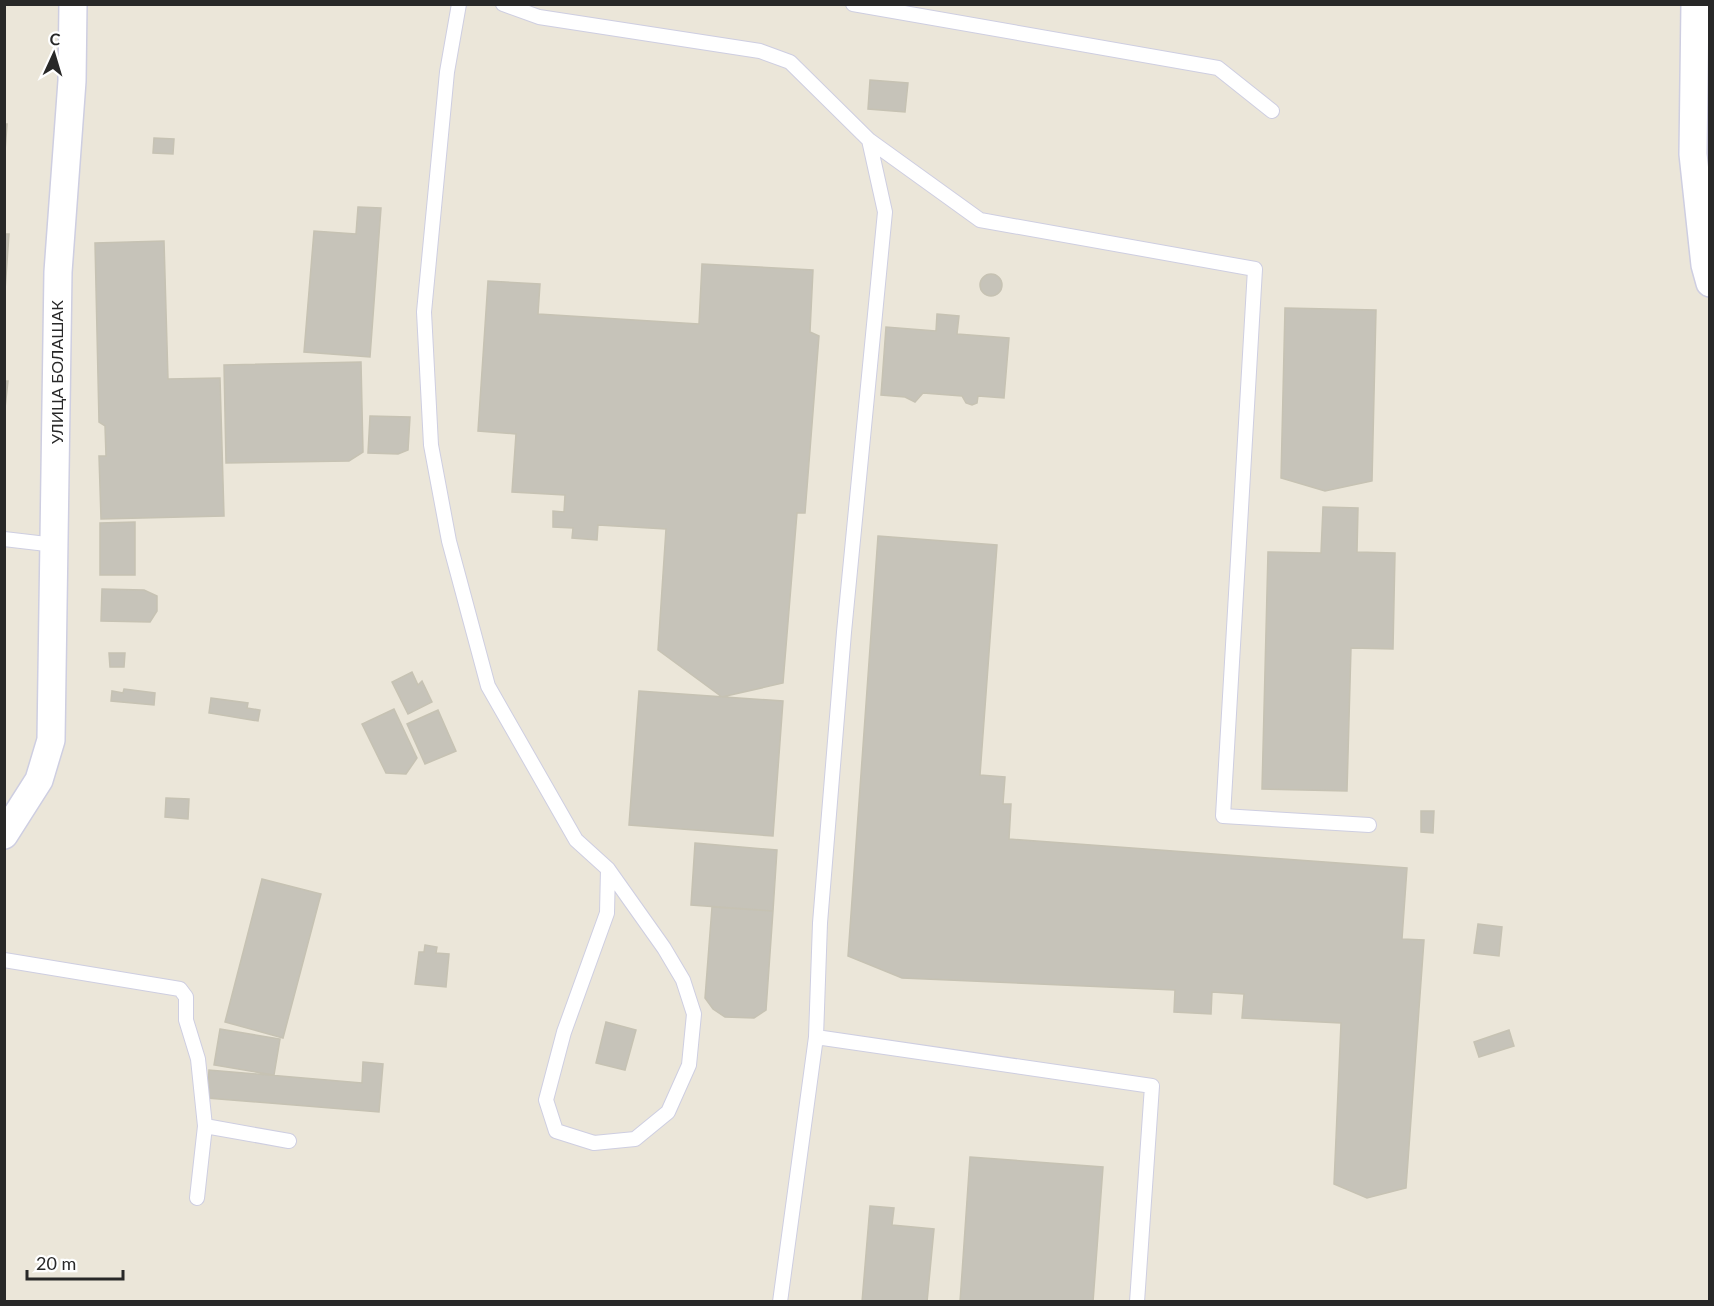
<svg xmlns="http://www.w3.org/2000/svg" width="1714" height="1306" viewBox="0 0 1714 1306" font-family="Lato,sans-serif">
  <rect width="100%" height="100%" fill="#ebe6d9"/>
  <path fill="#c6c3b9" stroke="#c6c2b3" stroke-width="1.5" d="M 870,80 L 908,83 L 905,112 L 868,109 Z
    M 4,124 L 7,124 L 4,165 Z
    M 154,138 L 174,139 L 173,154 L 153,153 Z
    M 358,207 L 381,208 L 370,357 L 304,352 L 314,231 L 356,234 Z
    M 4,234 L 9,234 L 4,304 Z
    M 164,241 L 168,379 L 220,378 L 224,516 L 101,519 L 99,456 L 106,456 L 105,426 L 99,422 L 95,243 Z
    M 702,264 L 813,270 L 810,332 L 819,336 L 805,513 L 797,513 L 783,683 L 722,697 L 658,650 L 666,529 L 598,525 L 597,540 L 572,538 L 573,528 L 553,527 L 553,511 L 564,512 L 565,495 L 512,492 L 516,434 L 478,431 L 488,281 L 540,284 L 538,314 L 699,324 Z
    M980 285a11 11 0 1 1 22 0a11 11 0 1 1-22 0Z
    M 1285,308 L 1376,310 L 1372,481 L 1325,491 L 1281,478 Z
    M 937,314 L 959,316 L 957,334 L 1009,338 L 1004,398 L 978,396 L 977,403 L 972,405 L 966,403 L 962,396 L 923,393 L 915,402 L 905,397 L 881,395 L 886,327 L 936,331 Z
    M 361,362 L 363,452 L 349,461 L 226,463 L 224,365 Z
    M 4,381 L 8,381 L 4,417 Z
    M 370,416 L 410,417 L 408,450 L 398,454 L 368,453 Z
    M 1323,507 L 1358,508 L 1357,552 L 1395,553 L 1393,649 L 1351,648 L 1347,791 L 1262,789 L 1268,552 L 1321,553 Z
    M 135,522 L 135,575 L 100,575 L 100,523 Z
    M 878,536 L 997,545 L 980,775 L 1005,777 L 1003,804 L 1011,804 L 1009,839 L 1407,868 L 1402,939 L 1424,940 L 1406,1188 L 1367,1198 L 1334,1184 L 1341,1023 L 1242,1018 L 1244,994 L 1212,992 L 1211,1014 L 1174,1012 L 1175,990 L 902,978 L 848,956 Z
    M 102,589 L 144,590 L 157,596 L 157,611 L 150,622 L 101,621 Z
    M 109,653 L 125,653 L 124,667 L 110,667 Z
    M 412,672 L 418,685 L 422,681 L 432,702 L 408,714 L 392,682 Z
    M 124,689 L 155,693 L 154,705 L 111,701 L 112,691 L 123,693 Z
    M 639,691 L 783,701 L 773,836 L 629,825 Z
    M 211,698 L 248,703 L 247,708 L 260,710 L 258,721 L 209,713 Z
    M 394,709 L 417,758 L 406,774 L 386,773 L 362,724 Z
    M 438,710 L 456,751 L 425,764 L 407,724 Z
    M 166,798 L 189,799 L 188,819 L 165,817 Z
    M 1421,811 L 1434,811 L 1433,833 L 1421,832 Z
    M 695,843 L 777,850 L 773,911 L 691,905 Z
    M 262,879 L 321,894 L 283,1038 L 225,1022 Z
    M 712,907 L 773,911 L 766,1010 L 754,1018 L 725,1017 L 713,1009 L 705,998 Z
    M 1478,924 L 1502,927 L 1499,956 L 1474,953 Z
    M 425,945 L 437,947 L 436,953 L 449,954 L 446,987 L 415,984 L 419,952 L 424,952 Z
    M 606,1022 L 636,1030 L 625,1070 L 596,1063 Z
    M 220,1029 L 280,1039 L 274,1075 L 214,1065 Z
    M 1509,1030 L 1514,1046 L 1479,1057 L 1474,1042 Z
    M 363,1062 L 383,1064 L 379,1112 L 207,1098 L 209,1070 L 362,1083 Z
    M 970,1157 L 1103,1167 L 1093,1302 L 960,1302 Z
    M 870,1206 L 894,1208 L 892,1225 L 934,1229 L 927,1302 L 862,1302 Z"/>
  <g fill="none" stroke-linecap="round" stroke-linejoin="round">
    <defs>
      <path id="lane" d="M 459,4 L 447,72 L 424,312 L 431,445 L 449,541 L 488,686 L 576,840 L 608,869 L 664,948 L 683,980 L 694,1014 L 689,1065 L 668,1112 L 635,1139 L 594,1143 L 556,1131 L 546,1100 L 564,1032 L 607,913 L 608,869
        M 503,4 L 539,17 L 760,51 L 790,62 L 869,140 L 885,212 L 844,632 L 820,923 L 816,1037 L 780,1302
        M 853,4 L 1218,68 L 1272,111
        M 869,140 L 980,220 L 1255,269 L 1223,816 L 1369,825
        M 4,539 L 55,545
        M 4,960 L 180,989 L 186,997 L 186,1020 L 198,1059 L 205,1126 L 197,1198
        M 816,1037 L 1152,1086 L 1137,1302
        M 205,1126 L 289,1141"/>
      <path id="street" d="M 1695,4 L 1693,154 L 1705,265 L 1710,283
        M 4,835 L 39,780 L 51,740 L 58,272 L 72,81 L 73,4"/>
    </defs>
    <use href="#lane" stroke="#cecee1" stroke-width="16"/>
    <use href="#street" stroke="#cecee1" stroke-width="30"/>
    <use href="#lane" stroke="#fff" stroke-width="14"/>
    <use href="#street" stroke="#fff" stroke-width="27"/>
  </g>
  <g text-anchor="middle" stroke-width="5" stroke-linejoin="round" paint-order="stroke">
    <g font-size="16" fill="#282828" stroke="#fff">
      <text transform="translate(57 372) rotate(-90)" y="6">УЛИЦА БОЛАШАК</text>
    </g>
  </g>
  <rect width="1714" height="1306" fill="none" stroke="#282828" stroke-width="12"/>
  <g transform="translate(54 54) rotate(4)" stroke="#ffffff" stroke-width="4.5" paint-order="stroke">
  <path d="M0-4.5L10 22L0 15L-10 22Z" fill="#282828"/>
  <text y="-9" font-size="16" font-weight="bold" text-anchor="middle" fill="#282828">С</text>
  </g>
  <path d="M27 1270v9h96v-9" fill="none" stroke="#282828" stroke-width="3"/>
  <text x="36" y="1270" font-size="18" fill="#282828" stroke="#ffffff" stroke-width="4.5" paint-order="stroke">20 m</text>
</svg>
